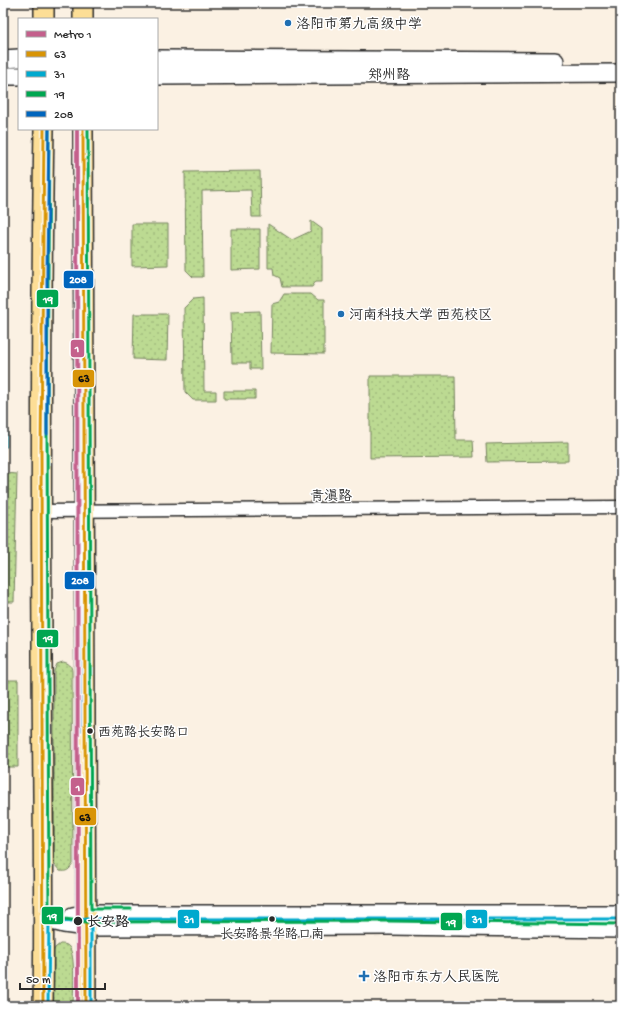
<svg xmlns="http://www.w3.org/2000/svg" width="624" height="1009" viewBox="0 0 624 1009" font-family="'Gochi Hand','LXGW WenKai TC',sans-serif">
  <defs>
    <pattern id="grass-dots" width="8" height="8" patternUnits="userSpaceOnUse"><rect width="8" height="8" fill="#bcda92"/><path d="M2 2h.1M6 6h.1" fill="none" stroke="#a2bb7e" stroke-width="1.8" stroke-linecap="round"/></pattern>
  </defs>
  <rect width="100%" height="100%" fill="#fbf1e3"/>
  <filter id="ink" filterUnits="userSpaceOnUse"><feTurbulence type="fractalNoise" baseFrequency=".025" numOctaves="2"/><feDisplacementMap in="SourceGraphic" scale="8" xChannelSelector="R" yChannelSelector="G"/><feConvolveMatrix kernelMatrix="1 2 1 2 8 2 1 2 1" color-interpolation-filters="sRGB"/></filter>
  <g filter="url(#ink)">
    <path fill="url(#grass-dots)" stroke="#74825e" d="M 260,171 L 261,217 L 252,217 L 251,190 L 202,191 L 203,277 L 193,277 L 186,270 L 185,172 Z
      M 311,221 L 322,229 L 322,281 L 316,281 L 312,287 L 282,287 L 280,278 L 274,275 L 273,268 L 268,268 L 268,224 L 292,240 L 311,231 Z
      M 132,224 L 168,224 L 168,265 L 132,266 Z
      M 231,229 L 260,229 L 260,269 L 231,270 Z
      M 284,294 L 311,294 L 318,300 L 324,300 L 324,354 L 271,353 L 272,304 L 279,302 Z
      M 203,298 L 204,391 L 216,391 L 216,400 L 193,400 L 185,392 L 184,308 L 193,299 Z
      M 260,311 L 261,369 L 250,369 L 250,363 L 232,363 L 231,312 Z
      M 134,314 L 168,314 L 167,360 L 133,359 Z
      M 455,376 L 456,440 L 473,440 L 474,457 L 370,458 L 370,376 Z
      M 224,391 L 255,391 L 255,399 L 224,399 Z
      M 568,442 L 568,461 L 487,462 L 486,444 Z
      M 3,473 L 17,474 L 14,602 L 3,602 Z
      M 63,662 C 69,663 72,666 72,672 L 73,864 C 69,870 67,872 60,871 L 54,864 L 54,671 L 57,664 Z
      M 3,680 L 18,680 L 18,767 L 3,767 Z
      M 60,944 C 63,944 67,944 69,947 C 76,955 73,994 73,1006 L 53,1006 L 53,951 L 56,947 Z"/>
    <path fill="#7fcfdb" stroke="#5d8d95" d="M 3,400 L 7,400 L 7,447 L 3,447 Z"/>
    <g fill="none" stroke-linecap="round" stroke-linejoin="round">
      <defs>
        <path id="street" d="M 42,511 L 621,507"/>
        <path id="secondary" d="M 3,59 L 19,58
          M 157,59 L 555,61
          M 3,76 L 19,76
          M 157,76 L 621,73
          M 73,916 L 86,914 L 621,914
          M 44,919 L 64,924 L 86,927 L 389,926 L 621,929"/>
        <path id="primary" d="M 44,3 L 44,19
          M 83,3 L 83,19
          M 83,129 L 86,1006
          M 43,1006 C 45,884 42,762 42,640 C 41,470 41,299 44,129"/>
      </defs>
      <use href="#street" stroke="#2b2b2b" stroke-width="15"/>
      <use href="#secondary" stroke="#2b2b2b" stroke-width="20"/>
      <use href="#primary" stroke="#2b2b2b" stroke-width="22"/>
      <use href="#street" stroke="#fff" stroke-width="12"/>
      <use href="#secondary" stroke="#fff" stroke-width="17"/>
      <use href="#primary" stroke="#fdde96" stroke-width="19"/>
      <defs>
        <path id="bus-1" d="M 83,129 L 86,1006
          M 43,1006 L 41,448 L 44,129"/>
        <path id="bus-2" d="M 45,924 L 86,919 L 621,919
          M 91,927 L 91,1006
          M 48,1006 L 49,919"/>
        <path id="bus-3" d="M 49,129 L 47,425 L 49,915 L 65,919 L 86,922 L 389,921 L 621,924
          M 88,129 L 91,909 L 131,909"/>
        <path id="bus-4" d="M 78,129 L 80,731
          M 47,434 L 47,271 L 49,129"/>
      </defs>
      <use href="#bus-1" stroke="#fff" stroke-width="6"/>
      <use href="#bus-2" stroke="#fff" stroke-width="6"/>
      <use href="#bus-3" stroke="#fff" stroke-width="6"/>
      <use href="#bus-4" stroke="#fff" stroke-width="6"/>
      <use href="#bus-1" stroke="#d89406" stroke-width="3"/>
      <use href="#bus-2" stroke="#00a9ce" stroke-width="3"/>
      <use href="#bus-3" stroke="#00a651" stroke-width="3"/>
      <use href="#bus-4" stroke="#0065bd" stroke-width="3"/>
      <defs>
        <path id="metro-1" d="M 77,129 L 78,1006"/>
      </defs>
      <use href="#metro-1" stroke="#fff" stroke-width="7"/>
      <use href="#metro-1" stroke="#c4608c" stroke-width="4"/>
    </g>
  </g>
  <g fill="#1f6fb2" stroke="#fff" stroke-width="1.5">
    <circle cx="288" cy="23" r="4"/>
    <circle cx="341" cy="314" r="4"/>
    <path d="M362 970h4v4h4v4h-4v4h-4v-4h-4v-4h4z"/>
  </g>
  <g fill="#2b2b2b" stroke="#fff" stroke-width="1.5">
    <circle cx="90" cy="731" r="3.5"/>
    <circle cx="272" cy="919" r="3.5"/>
    <circle cx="78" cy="921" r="5"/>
  </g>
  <g text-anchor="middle" stroke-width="3" stroke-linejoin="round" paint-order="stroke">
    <g font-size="13" fill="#2b2b2b" stroke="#fff" text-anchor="start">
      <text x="98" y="736">西苑路长安路口</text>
      <text x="272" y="938" text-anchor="middle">长安路景华路口南</text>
    </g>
    <g font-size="14" fill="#2b2b2b" stroke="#fff" text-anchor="start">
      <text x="296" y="28">洛阳市第九高级中学</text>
      <text x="349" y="319">河南科技大学 西苑校区</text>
      <text x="373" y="981">洛阳市东方人民医院</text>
    </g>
    <g font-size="14" fill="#2b2b2b" stroke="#fff">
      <text x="389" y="79">郑州路</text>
      <text x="331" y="500">青滇路</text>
    </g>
    <g font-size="14" font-weight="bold" fill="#2b2b2b" stroke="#fff" text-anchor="start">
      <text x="87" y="926">长安路</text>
    </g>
  </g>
  <g stroke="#fff" stroke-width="1.5">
    <rect x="63" y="270" width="31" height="19" rx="4" fill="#0065bd"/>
    <rect x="36" y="289" width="23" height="19" rx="4" fill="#00a651"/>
    <rect x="70" y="339" width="15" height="19" rx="4" fill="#c4608c"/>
    <rect x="72" y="369" width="23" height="19" rx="4" fill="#d89406"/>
    <rect x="64" y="571" width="31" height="19" rx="4" fill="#0065bd"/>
    <rect x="36" y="629" width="23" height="19" rx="4" fill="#00a651"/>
    <rect x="70" y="777" width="15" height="19" rx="4" fill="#c4608c"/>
    <rect x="74" y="807" width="23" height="19" rx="4" fill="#d89406"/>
    <rect x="41" y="906" width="23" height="19" rx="4" fill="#00a651"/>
    <rect x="177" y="909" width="23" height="20" rx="4" fill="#00a9ce"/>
    <rect x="465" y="909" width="23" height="20" rx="4" fill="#00a9ce"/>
    <rect x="440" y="912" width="23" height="19" rx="4" fill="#00a651"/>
  </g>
  <g font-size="11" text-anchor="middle" font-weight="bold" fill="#fff">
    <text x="78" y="283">208</text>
    <text x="48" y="303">19</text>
    <text x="77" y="352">1</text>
    <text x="80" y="584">208</text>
    <text x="48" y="642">19</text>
    <text x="78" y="791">1</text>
    <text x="52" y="920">19</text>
    <text x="189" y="923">31</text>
    <text x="477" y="923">31</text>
    <text x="451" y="926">19</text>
  </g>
  <g font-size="11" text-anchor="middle" font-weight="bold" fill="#111">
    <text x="84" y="382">63</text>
    <text x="85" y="821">63</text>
  </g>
  <rect width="624" height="1009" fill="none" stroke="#fff" stroke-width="16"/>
  <rect x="8" y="8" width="608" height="993" fill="none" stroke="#2b2b2b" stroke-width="1.5" filter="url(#ink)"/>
  <rect x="18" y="18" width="140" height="112" fill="#ffffff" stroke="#aaaaaa"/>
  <rect x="26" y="31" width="20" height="6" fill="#c4608c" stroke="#aaaaaa"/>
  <text x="54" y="38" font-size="12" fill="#2b2b2b">Metro 1</text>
  <rect x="26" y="51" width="20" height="6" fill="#d89406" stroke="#aaaaaa"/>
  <text x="54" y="58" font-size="12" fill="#2b2b2b">63</text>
  <rect x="26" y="71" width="20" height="6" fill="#00a9ce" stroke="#aaaaaa"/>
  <text x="54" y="78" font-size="12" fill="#2b2b2b">31</text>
  <rect x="26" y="91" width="20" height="6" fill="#00a651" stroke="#aaaaaa"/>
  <text x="54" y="98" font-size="12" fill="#2b2b2b">19</text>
  <rect x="26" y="111" width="20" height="6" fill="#0065bd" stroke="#aaaaaa"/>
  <text x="54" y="118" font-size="12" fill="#2b2b2b">208</text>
  <path d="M20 983v6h85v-6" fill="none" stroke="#2b2b2b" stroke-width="2"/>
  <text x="26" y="983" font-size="12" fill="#2b2b2b" stroke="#ffffff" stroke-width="3" paint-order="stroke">50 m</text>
</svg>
